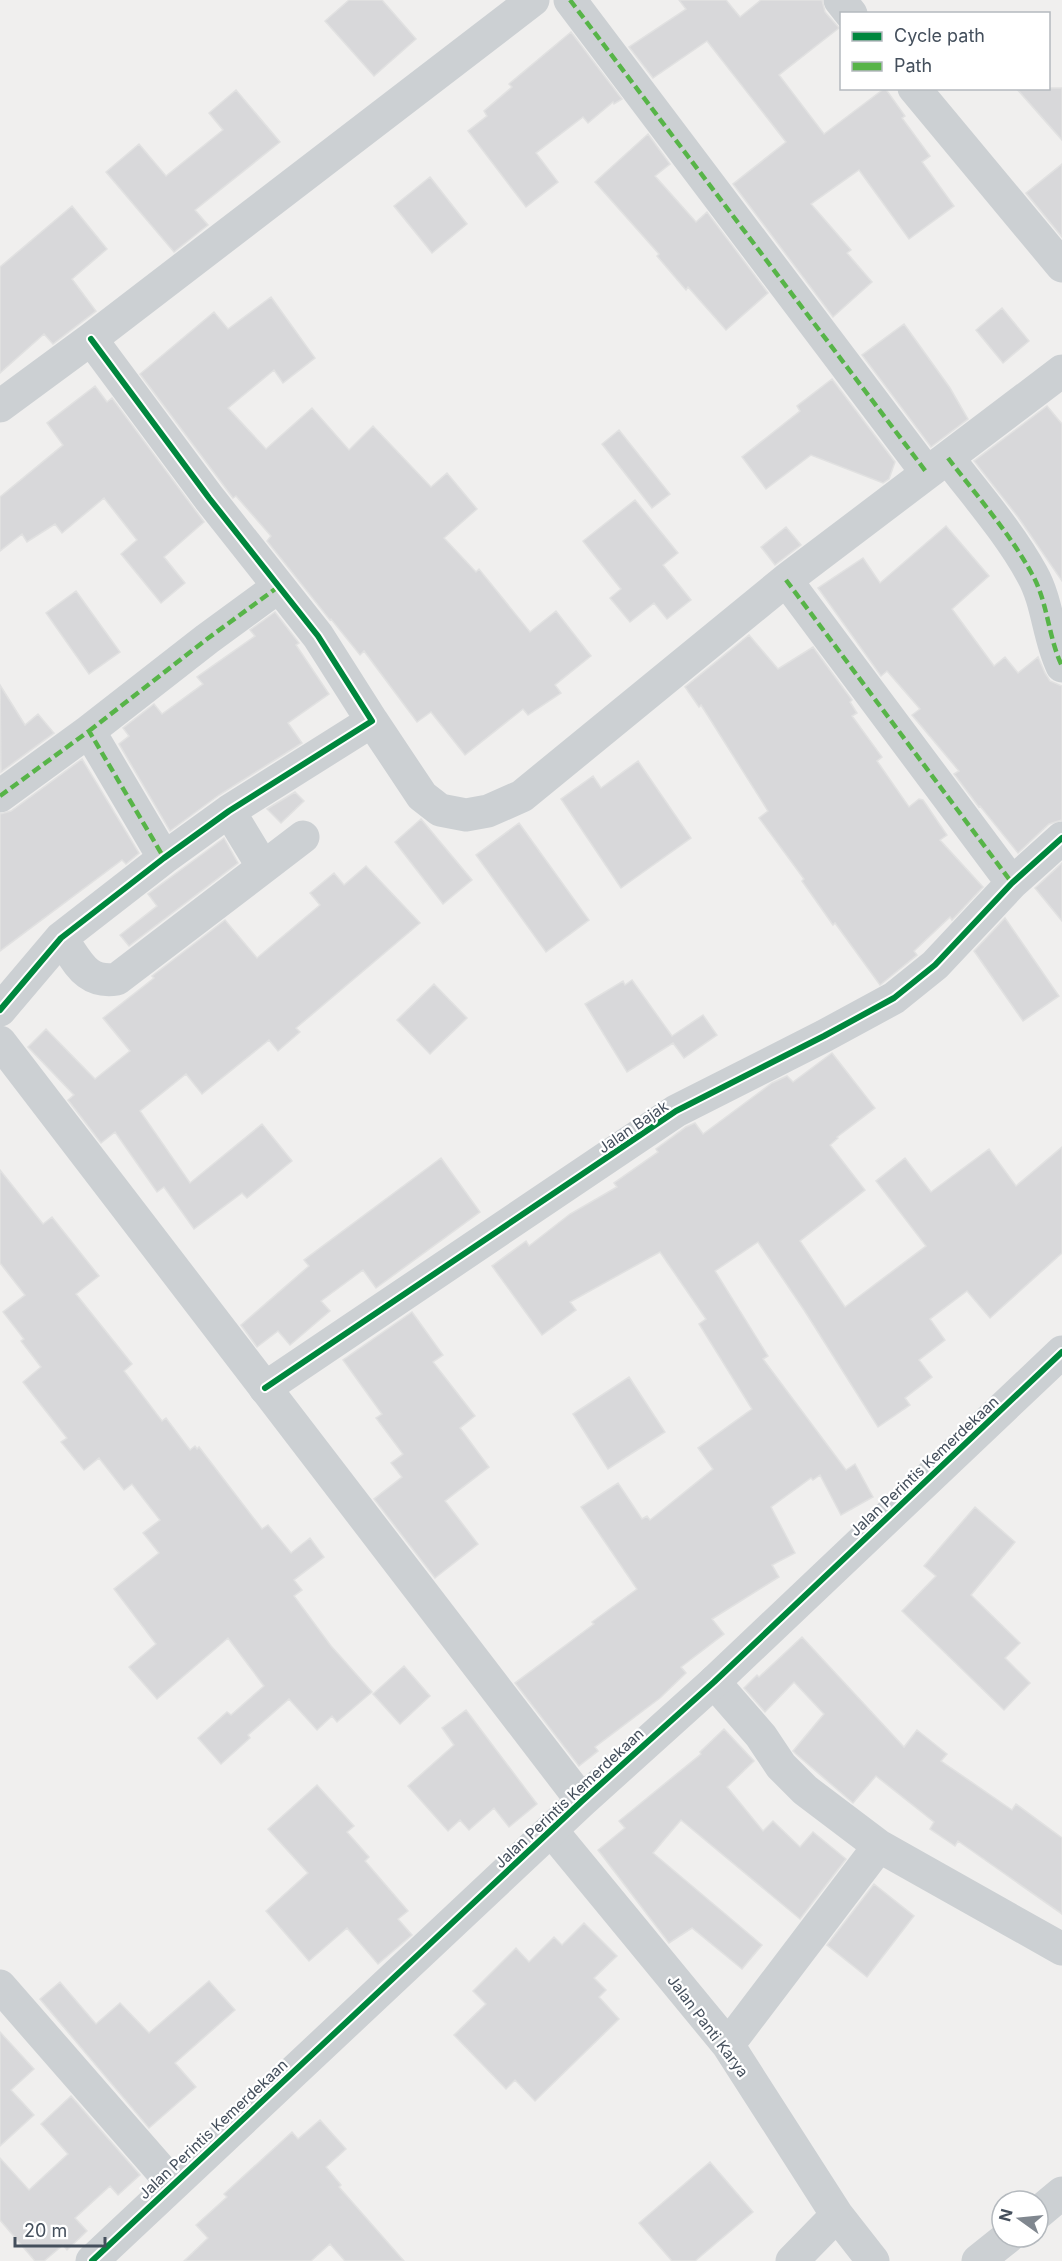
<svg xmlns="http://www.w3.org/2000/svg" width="1062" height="2261" font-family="Inter,sans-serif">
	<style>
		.building { fill: #d8d8da; stroke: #e1e1e1; stroke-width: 1.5 }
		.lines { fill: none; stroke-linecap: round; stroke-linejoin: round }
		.minor { stroke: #ccd0d3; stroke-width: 33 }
		.tertiary { stroke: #ccd0d3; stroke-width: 33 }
		.quiet { stroke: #57b448; stroke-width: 4.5; stroke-dasharray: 9 4.5; stroke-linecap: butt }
		.cycleway-casing { stroke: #fff; stroke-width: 10 }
		.cycleway { stroke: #00873e; stroke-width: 6 }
		.labels { text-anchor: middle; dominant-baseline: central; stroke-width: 4.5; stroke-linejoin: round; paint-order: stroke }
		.street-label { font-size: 15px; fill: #444f5c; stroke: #fff }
	</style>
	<rect width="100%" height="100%" fill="#f0efee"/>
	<!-- building -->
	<path class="building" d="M 349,0 L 382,0 L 416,39 L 374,76 L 325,21 Z
		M 679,0 L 726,0 L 740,17 L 761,0 L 822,0 L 825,12 L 839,28 L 779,75 L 824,134 L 885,88 L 905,116 L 902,118 L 930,156 L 922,162 L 954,206 L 909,239 L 859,170 L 811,204 L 851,250 L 847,253 L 872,282 L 833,317 L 733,184 L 786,142 L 707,41 L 653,78 L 629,47 L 686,9 Z
		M 571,32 L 622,99 L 614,104 L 613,102 L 588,123 L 583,117 L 536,153 L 558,182 L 526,207 L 468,131 L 487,116 L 484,111 L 512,87 L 509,84 Z
		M 1016,88 L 1062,88 L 1062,140 Z
		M 236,90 L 280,142 L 195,210 L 208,225 L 174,252 L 106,172 L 139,144 L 166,176 L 223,130 L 209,113 Z
		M 648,134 L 670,164 L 655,176 L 696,222 L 707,212 L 768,293 L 726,330 L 688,287 L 686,290 L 657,256 L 659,254 L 595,182 Z
		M 1062,164 L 1062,237 L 1026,193 Z
		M 430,177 L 467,224 L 432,253 L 394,206 Z
		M 72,206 L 107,249 L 72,279 L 96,311 L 53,344 L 44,334 L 0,373 L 0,267 Z
		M 271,297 L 315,358 L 283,383 L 274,370 L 228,408 L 266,449 L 312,408 L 349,450 L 373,426 L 431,487 L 447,473 L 477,509 L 444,538 L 476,572 L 479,569 L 530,632 L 556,611 L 591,656 L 555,685 L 561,693 L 528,715 L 523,709 L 465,755 L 431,712 L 417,722 L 364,651 L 360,655 L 331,619 L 330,620 L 267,541 L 271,536 L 236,496 L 233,498 L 140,374 L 214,312 L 228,329 Z
		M 1002,308 L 1029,341 L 1003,363 L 976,330 Z
		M 904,324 L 950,388 L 968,419 L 931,447 L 862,355 Z
		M 832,379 L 895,462 L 889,479 L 883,483 L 811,455 L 766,489 L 742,457 L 800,411 L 797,406 Z
		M 95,386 L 107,402 L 112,398 L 204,522 L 164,557 L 185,583 L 161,603 L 121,554 L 137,540 L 104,498 L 62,533 L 55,524 L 27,542 L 22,534 L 0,551 L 0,497 L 63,445 L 47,423 Z
		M 1047,406 L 1062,424 L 1062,581 L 1018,517 L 974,461 Z
		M 619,430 L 670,494 L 652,508 L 602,444 Z
		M 635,500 L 678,553 L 663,565 L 691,600 L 667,619 L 654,603 L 630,622 L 610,598 L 621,589 L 583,541 Z
		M 946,526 L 989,576 L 952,609 L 994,666 L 1005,657 L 1018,673 L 1038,657 L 1045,673 L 1050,681 L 1062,686 L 1062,820 L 1049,824 L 1018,853 L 980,806 L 979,807 L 954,774 L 959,771 L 912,715 L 920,709 L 887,671 L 881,676 L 818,588 L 863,558 L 880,583 Z
		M 786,527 L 801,545 L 775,565 L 761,547 Z
		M 76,591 L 120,652 L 89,674 L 46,613 Z
		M 275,612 L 299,643 L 296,645 L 329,694 L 288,723 L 302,743 L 219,795 L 170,831 L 119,744 L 129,736 L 123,728 L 154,704 L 162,714 L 203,684 L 197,677 L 255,636 L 250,630 Z
		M 749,635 L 778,669 L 813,647 L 852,700 L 850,702 L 857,713 L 852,716 L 882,757 L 877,761 L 909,807 L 919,799 L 923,800 L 947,835 L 940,840 L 983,887 L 952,920 L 950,917 L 914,951 L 917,955 L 880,985 L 835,923 L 833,925 L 802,881 L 804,879 L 759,818 L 768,811 L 701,705 L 699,707 L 685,687 Z
		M 0,685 L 25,725 L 38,714 L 54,733 L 1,772 Z
		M 82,759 L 139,853 L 126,864 L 122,860 L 0,951 L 0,814 L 11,811 Z
		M 638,761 L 691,838 L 621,888 L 561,799 L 593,776 L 601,788 Z
		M 295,792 L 304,801 L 281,823 L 267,809 Z
		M 421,819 L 472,880 L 443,904 L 395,842 Z
		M 519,823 L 589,920 L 546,952 L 476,855 Z
		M 224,838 L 238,863 L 129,946 L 120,935 L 157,906 L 148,894 Z
		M 1062,863 L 1062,921 L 1035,888 Z
		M 366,866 L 420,923 L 296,1028 L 300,1032 L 278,1051 L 269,1040 L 202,1094 L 186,1074 L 140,1111 L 190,1183 L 262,1124 L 292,1161 L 247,1198 L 242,1193 L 194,1229 L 164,1187 L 157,1192 L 115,1132 L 101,1143 L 68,1100 L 74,1095 L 28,1047 L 46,1029 L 95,1079 L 130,1051 L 103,1018 L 154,978 L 152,976 L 225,920 L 257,958 L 320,905 L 310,893 L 334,873 L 344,885 Z
		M 1005,918 L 1059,996 L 1023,1021 L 974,951 Z
		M 632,980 L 672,1036 L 703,1015 L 717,1035 L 684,1058 L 673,1043 L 627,1072 L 585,1004 L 623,981 L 625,985 Z
		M 434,984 L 467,1018 L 430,1054 L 397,1020 Z
		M 832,1053 L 875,1108 L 837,1137 L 838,1138 L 830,1145 L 865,1190 L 800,1241 L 845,1307 L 926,1246 L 876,1181 L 905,1158 L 931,1192 L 989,1149 L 1016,1186 L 1062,1147 L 1062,1253 L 990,1318 L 967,1291 L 930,1319 L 945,1340 L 919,1360 L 932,1377 L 905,1398 L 910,1405 L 878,1427 L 804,1310 L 758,1242 L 715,1271 L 768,1356 L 763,1359 L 846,1470 L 855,1464 L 873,1497 L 841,1515 L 820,1475 L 813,1480 L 811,1478 L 771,1507 L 795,1553 L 772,1565 L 779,1577 L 712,1619 L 724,1634 L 681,1667 L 686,1673 L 660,1698 L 595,1747 L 598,1751 L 579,1766 L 515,1683 L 594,1624 L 592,1622 L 637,1589 L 581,1507 L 618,1483 L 642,1519 L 647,1516 L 650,1520 L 713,1469 L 698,1448 L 752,1409 L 699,1324 L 706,1319 L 660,1252 L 570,1302 L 576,1310 L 542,1335 L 492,1266 L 526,1241 L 529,1246 L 570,1214 L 617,1187 L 614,1183 L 658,1152 L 656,1149 L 686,1127 L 695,1123 L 703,1134 L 772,1083 L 787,1076 L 793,1082 Z
		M 441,1158 L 480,1212 L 376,1288 L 363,1270 L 321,1301 L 330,1311 L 290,1345 L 278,1331 L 257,1347 L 241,1325 L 309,1266 L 304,1260 Z
		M 0,1170 L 43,1224 L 52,1217 L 99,1276 L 76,1294 L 132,1364 L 124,1371 L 162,1421 L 166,1418 L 190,1450 L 195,1446 L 197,1449 L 199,1447 L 262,1529 L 268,1525 L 291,1553 L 310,1538 L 324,1557 L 294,1580 L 302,1590 L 294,1596 L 331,1646 L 372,1692 L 337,1722 L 332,1716 L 317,1730 L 289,1699 L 248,1735 L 250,1738 L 221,1764 L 198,1738 L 227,1712 L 231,1715 L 264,1686 L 228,1638 L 157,1699 L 129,1667 L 156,1644 L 114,1589 L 159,1553 L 143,1533 L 160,1520 L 132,1484 L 124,1490 L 99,1458 L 84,1470 L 61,1442 L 67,1438 L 23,1382 L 41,1367 L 21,1341 L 24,1339 L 3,1312 L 25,1295 L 0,1263 Z
		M 412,1312 L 443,1355 L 433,1362 L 475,1416 L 460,1428 L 489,1467 L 445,1501 L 478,1544 L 435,1578 L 374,1499 L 402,1477 L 391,1463 L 403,1454 L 376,1418 L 382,1414 L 343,1360 Z
		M 629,1377 L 665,1432 L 608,1469 L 573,1414 Z
		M 975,1507 L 1015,1542 L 971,1595 L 1020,1643 L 1005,1658 L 1030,1683 L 1004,1710 L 902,1611 L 936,1576 L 924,1566 Z
		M 802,1637 L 904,1747 L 917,1730 L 947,1754 L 941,1761 L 1012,1810 L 1016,1804 L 1062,1838 L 1062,1914 L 958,1841 L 955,1846 L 930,1829 L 934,1822 L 876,1776 L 853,1803 L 796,1754 L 793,1751 L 824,1714 L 794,1682 L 765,1712 L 744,1688 L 757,1675 L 759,1677 Z
		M 404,1666 L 430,1696 L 400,1724 L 373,1694 Z
		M 466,1710 L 537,1804 L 509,1827 L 494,1808 L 469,1830 L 460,1820 L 448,1831 L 408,1786 L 454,1745 L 442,1728 Z
		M 724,1729 L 754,1761 L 727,1787 L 763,1831 L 773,1821 L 800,1847 L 813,1832 L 846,1859 L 800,1919 L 681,1820 L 653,1853 L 762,1945 L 742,1969 L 692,1928 L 669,1943 L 598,1850 L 625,1828 L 619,1821 L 701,1754 L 700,1752 Z
		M 317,1785 L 354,1826 L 347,1832 L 369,1857 L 365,1861 L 408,1911 L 398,1919 L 412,1935 L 378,1964 L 347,1928 L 309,1961 L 266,1911 L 308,1873 L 268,1829 Z
		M 874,1884 L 914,1916 L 867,1977 L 827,1945 Z
		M 584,1923 L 617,1956 L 594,1978 L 606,1990 L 599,1997 L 619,2019 L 535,2101 L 515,2080 L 506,2089 L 454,2035 L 486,2004 L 473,1991 L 516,1948 L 529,1962 L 554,1937 L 562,1945 Z
		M 209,1981 L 235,2010 L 175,2063 L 196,2087 L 149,2128 L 40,1999 L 60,1982 L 96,2024 L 120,2003 L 149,2033 Z
		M 0,2032 L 34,2069 L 11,2090 L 34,2115 L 0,2146 Z
		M 71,2096 L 140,2175 L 118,2195 L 110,2186 L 75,2218 L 87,2231 L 67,2250 L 63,2245 L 44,2261 L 35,2261 L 0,2220 L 0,2158 L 29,2190 L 68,2154 L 41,2124 Z
		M 320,2120 L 346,2149 L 326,2167 L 341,2185 L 339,2187 L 404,2261 L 345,2261 L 330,2244 L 311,2261 L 184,2261 L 208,2238 L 196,2225 L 227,2197 L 224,2194 L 292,2132 L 298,2139 Z
		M 710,2162 L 753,2212 L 695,2261 L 672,2261 L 639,2223 Z"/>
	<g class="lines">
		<!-- minor -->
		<path class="minor" d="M 570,0 L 927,473
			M 840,0 L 851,14
			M 914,88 L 1062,266
			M 0,406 L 91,339 L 533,0
			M 948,458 C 976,495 1009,532 1032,574 C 1048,602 1048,637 1062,666
			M 786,580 L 1012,883
			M 372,721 L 422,796 L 440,810 L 466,815 L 488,811 L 522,796 L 786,580 L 1062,371
			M 89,731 L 207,639 L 278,587
			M 0,796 L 89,731 L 164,858
			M 229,811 L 263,867
			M 61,938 C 78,961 85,984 117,979 L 303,837
			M 0,1010 L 61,938 L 164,858 L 229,811 L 372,721 L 318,636 L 209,498 L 91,339
			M 265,1388 L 676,1111 L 824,1036 L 894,998 L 935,965 L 1012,883 L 1062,838
			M 714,1682 L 761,1736 L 781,1766 L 805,1790 L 879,1846 L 1062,1949
			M 551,1830 L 728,2045 L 837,2215 L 873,2261
			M 0,1986 L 172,2183
			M 728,2045 L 879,1846
			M 1038,2213 L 1062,2193
			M 792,2261 L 837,2215
			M 978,2261 L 1008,2237"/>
		<!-- tertiary -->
		<path class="tertiary" d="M 0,1042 L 582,1801
			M 92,2261 L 582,1801 L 714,1682 L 1062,1352"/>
		<!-- quiet -->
		<path class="quiet" d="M 570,0 L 927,473
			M 948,458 C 976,495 1009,532 1032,574 C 1048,602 1048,637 1062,666
			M 786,580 L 1012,883 L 1016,879
			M 89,731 L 207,639 L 278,587
			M 0,796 L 89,731 L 164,858"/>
		<defs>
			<path id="cycleway" d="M 0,1010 L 61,938 L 164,858 L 229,811 L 372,721 L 318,636 L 209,498 L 91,339
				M 265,1388 L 676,1111 L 824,1036 L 894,998 L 935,965 L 1012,883 L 1062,838
				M 92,2261 L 582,1801 L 714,1682 L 1062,1352"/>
		</defs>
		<!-- cycleway casing -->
		<use href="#cycleway" class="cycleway-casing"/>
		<!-- cycleway -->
		<use href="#cycleway" class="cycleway"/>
	</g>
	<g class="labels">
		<!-- street labels -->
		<g class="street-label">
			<text transform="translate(633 1127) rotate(-34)">Jalan Bajak</text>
			<text transform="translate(924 1466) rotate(-43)">Jalan Perintis Kemerdekaan</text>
			<text transform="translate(569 1798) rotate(-43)">Jalan Perintis Kemerdekaan</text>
			<text transform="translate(708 2026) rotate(53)">Jalan Panti Karya</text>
			<text transform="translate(213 2129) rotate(-43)">Jalan Perintis Kemerdekaan</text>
		</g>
	</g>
	<!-- legend -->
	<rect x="840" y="12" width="210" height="78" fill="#ffffff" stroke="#b4b9be" stroke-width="1.5"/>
	<rect x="852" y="32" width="30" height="9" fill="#00873e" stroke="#b4b9be" stroke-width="1.5"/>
	<text x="894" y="42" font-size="18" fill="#444f5c">Cycle path</text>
	<rect x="852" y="62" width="30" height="9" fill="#57b448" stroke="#b4b9be" stroke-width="1.5"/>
	<text x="894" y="72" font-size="18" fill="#444f5c">Path</text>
	<!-- north arrow -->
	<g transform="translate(1020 2219) rotate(285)"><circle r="28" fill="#ffffff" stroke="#b4b9be" stroke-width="1.5"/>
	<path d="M0-4.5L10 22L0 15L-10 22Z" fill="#80878f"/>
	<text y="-9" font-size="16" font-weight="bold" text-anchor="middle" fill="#444f5c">N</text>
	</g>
	<!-- scale -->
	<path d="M15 2237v9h90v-9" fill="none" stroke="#444f5c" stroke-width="3"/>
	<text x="24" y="2237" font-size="18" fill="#444f5c" stroke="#ffffff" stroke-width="4.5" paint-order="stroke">20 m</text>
</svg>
